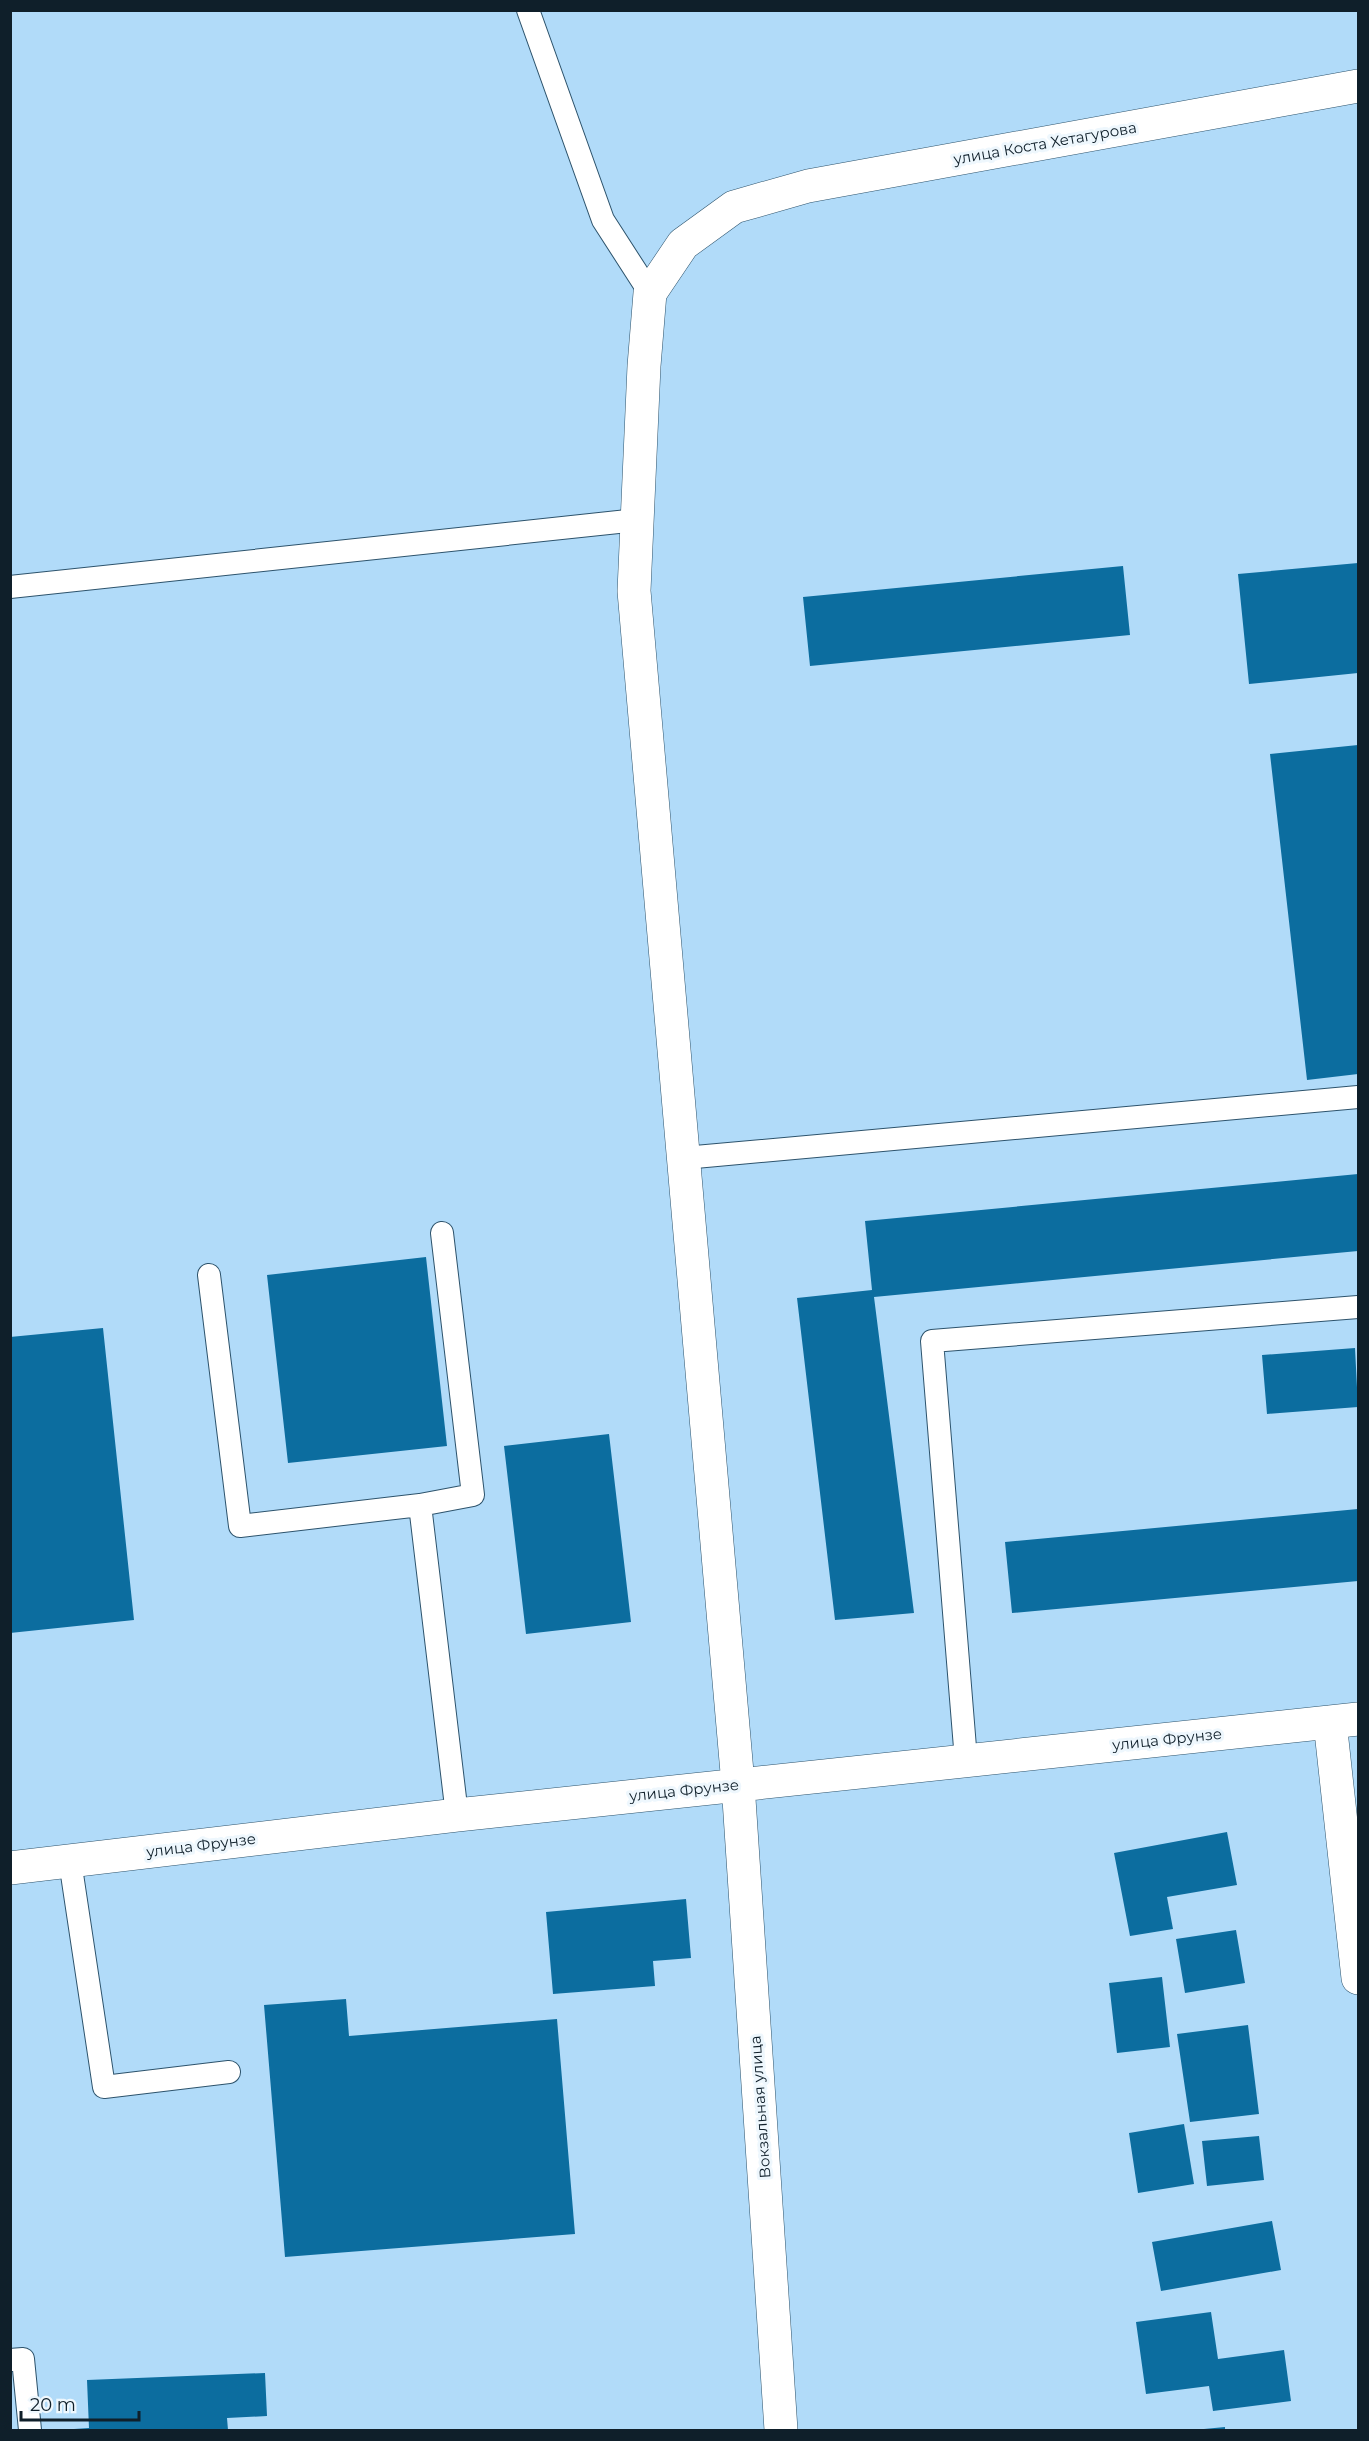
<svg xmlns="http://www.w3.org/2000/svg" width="1369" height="2441" font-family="Montserrat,sans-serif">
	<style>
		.building { fill: #0c6d9f }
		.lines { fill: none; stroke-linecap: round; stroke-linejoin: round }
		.service-casing { stroke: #2d536c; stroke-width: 24 }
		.minor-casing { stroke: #2d536c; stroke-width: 34 }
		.service { stroke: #fff; stroke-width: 22 }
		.minor { stroke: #fff; stroke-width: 33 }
		.labels { text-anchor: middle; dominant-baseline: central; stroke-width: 6; stroke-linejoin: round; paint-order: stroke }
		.street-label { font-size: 15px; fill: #0f1f2a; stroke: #eef7fd }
	</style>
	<rect width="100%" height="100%" fill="#b1dbf9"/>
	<!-- building -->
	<path class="building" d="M 1358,563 L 1358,673 L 1249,684 L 1238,574 Z
		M 1123,566 L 1130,635 L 810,666 L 803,597 Z
		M 1358,745 L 1358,1074 L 1307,1080 L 1270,754 Z
		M 1358,1174 L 1358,1251 L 874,1297 L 914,1613 L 835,1620 L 797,1298 L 872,1290 L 865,1221 Z
		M 426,1257 L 447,1446 L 288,1463 L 267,1275 Z
		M 103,1328 L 134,1620 L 10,1633 L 10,1337 Z
		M 1355,1348 L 1358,1407 L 1267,1414 L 1262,1355 Z
		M 609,1434 L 631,1622 L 526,1634 L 504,1446 Z
		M 1358,1509 L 1358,1581 L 1012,1613 L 1005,1542 Z
		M 1227,1832 L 1237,1885 L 1167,1897 L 1173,1929 L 1130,1936 L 1114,1853 Z
		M 686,1899 L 691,1958 L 653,1961 L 655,1986 L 553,1994 L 546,1912 Z
		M 1236,1930 L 1245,1983 L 1185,1993 L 1176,1939 Z
		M 1162,1977 L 1170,2047 L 1117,2053 L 1109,1983 Z
		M 346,1999 L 349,2036 L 557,2019 L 575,2234 L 285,2257 L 264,2005 Z
		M 1248,2025 L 1259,2114 L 1190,2122 L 1177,2034 Z
		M 1184,2124 L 1194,2184 L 1138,2193 L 1129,2133 Z
		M 1259,2136 L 1264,2180 L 1207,2186 L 1202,2141 Z
		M 1272,2221 L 1281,2270 L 1161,2291 L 1152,2242 Z
		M 1211,2312 L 1218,2359 L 1284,2350 L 1291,2401 L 1213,2411 L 1209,2386 L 1146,2394 L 1136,2322 Z
		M 265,2373 L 267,2416 L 227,2418 L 228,2430 L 74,2430 L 74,2429 L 89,2428 L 87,2380 Z
		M 1225,2427 L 1225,2430 L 1204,2430 L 1204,2429 Z"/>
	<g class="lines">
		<defs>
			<path id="service" d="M 528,10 L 603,220 L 650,293
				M 10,587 L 637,520
				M 684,1158 L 1358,1097
				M 209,1275 L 240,1526 L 420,1505 L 457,1815
				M 420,1505 L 473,1495 L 442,1233
				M 966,1760 L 932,1341 L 1358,1307
				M 70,1861 L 104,2087 L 229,2072
				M 10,2360 L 23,2359 L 30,2430"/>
			<path id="minor" d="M 1330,1722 L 1358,1978
				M 10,1868 L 457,1815 L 1358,1719
				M 781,2430 L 738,1784 L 634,591 L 644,366 L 650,293 L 683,244 L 734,207 L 808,186 L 1358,86"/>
		</defs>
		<!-- service casing -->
		<use href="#service" class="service-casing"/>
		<!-- minor casing -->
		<use href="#minor" class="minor-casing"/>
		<!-- service -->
		<use href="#service" class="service"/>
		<!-- minor -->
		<use href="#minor" class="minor"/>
	</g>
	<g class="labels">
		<!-- street labels -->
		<g class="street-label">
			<text transform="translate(1045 143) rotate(-10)">улица Коста Хетагурова</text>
			<text transform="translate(1167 1739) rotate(-6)">улица Фрунзе</text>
			<text transform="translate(684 1790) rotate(-6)">улица Фрунзе</text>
			<text transform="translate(201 1845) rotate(-7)">улица Фрунзе</text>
			<text transform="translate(760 2107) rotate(-94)">Вокзальная улица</text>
		</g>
	</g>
	<!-- border -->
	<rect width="1369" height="2441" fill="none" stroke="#0f1f2a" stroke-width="24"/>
	<!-- scale -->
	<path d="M21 2411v9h118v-9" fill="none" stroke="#0f1f2a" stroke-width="3"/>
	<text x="30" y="2411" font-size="18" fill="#0f1f2a" stroke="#eef7fd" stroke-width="4.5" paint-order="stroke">20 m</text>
</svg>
